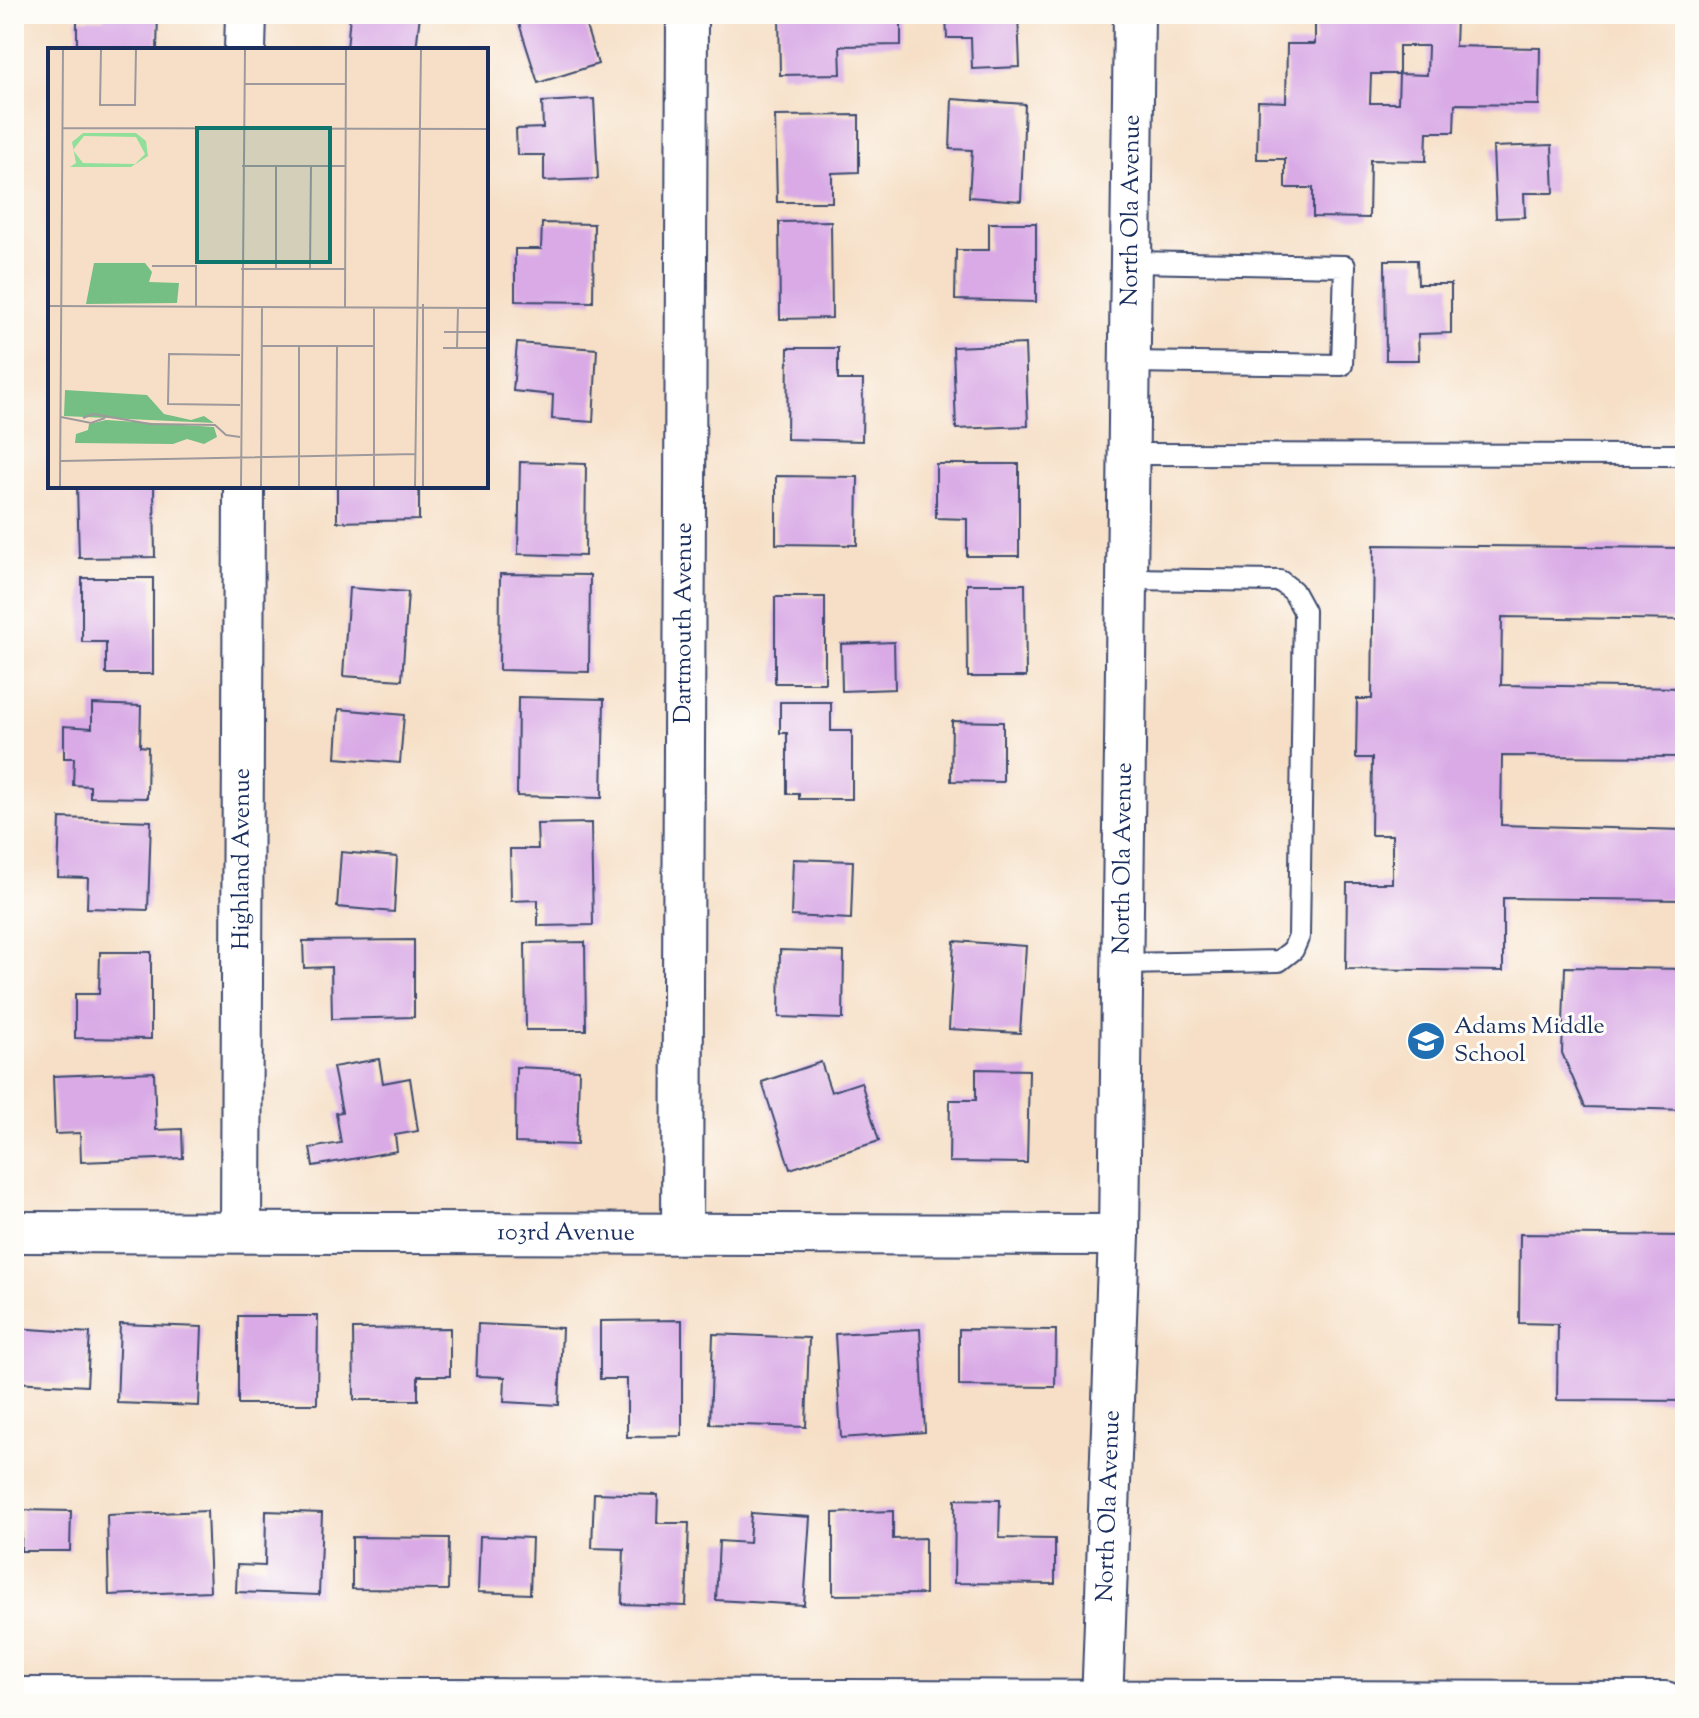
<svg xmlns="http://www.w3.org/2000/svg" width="1699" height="1718" font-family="'Sorts Mill Goudy',serif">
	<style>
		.building { fill: #d9aae6; fill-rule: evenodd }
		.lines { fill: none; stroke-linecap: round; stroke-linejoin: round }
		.service-casing { stroke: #3c496e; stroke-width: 24 }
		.minor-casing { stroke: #3c496e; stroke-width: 44 }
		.tertiary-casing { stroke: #3c496e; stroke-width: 48 }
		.service { stroke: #fff; stroke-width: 20 }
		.minor { stroke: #fff; stroke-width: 40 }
		.tertiary { stroke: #fff; stroke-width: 44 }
		.labels { text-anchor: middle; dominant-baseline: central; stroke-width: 6; stroke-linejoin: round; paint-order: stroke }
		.street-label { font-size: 24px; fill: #1b2f5e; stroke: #fdfcf7 }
		.poi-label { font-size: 24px; fill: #1b2f5e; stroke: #fdfcf7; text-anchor: start }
		.inset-road { fill: none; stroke: #9e999c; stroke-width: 2 }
		.view { fill: #0f766e; fill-opacity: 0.15; stroke: #0f766e; stroke-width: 4 }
		.inset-edge { fill: none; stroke: #1b2f5e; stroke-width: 4 }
	</style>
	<rect width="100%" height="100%" fill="#fdfcf7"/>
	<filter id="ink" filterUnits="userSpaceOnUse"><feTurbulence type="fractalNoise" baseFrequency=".0125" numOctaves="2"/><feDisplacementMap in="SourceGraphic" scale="16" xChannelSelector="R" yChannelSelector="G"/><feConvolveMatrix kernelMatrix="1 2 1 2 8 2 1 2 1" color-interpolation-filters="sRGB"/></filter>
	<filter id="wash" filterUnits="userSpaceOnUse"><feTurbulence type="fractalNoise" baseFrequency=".006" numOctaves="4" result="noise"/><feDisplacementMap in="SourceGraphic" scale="32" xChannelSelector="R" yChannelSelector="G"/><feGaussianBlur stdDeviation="1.8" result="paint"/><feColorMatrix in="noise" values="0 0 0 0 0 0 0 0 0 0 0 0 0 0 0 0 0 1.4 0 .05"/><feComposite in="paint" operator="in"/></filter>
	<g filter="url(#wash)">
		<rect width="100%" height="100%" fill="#f6dfc6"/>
		<g id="blocks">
			<!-- building -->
			<path class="building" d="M 104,14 L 158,14 L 157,50 L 77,50 L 77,19 L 104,19 Z
				M 350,14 L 420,14 L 416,50 L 347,50 Z
				M 516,14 L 582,14 L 598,64 L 538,83 Z
				M 779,14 L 901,14 L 901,45 L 840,46 L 841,74 L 780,75 Z
				M 946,14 L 1018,14 L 1020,67 L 972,69 L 971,38 L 947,38 Z
				M 1315,14 L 1400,14 L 1399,17 L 1456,18 L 1455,46 L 1540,48 L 1539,105 L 1455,104 L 1454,132 L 1427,132 L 1426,161 L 1370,160 L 1369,218 L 1313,217 L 1313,188 L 1285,188 L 1285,159 L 1257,159 L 1258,101 L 1286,102 L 1287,44 L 1315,44 ZM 1399,46 L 1428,46 L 1427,75 L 1399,74 ZM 1371,74 L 1399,74 L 1398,103 L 1370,103 Z
				M 594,99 L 598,179 L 544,181 L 544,155 L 517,155 L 516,129 L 543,128 L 542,102 Z
				M 952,99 L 1025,104 L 1021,201 L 969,197 L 972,150 L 950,149 Z
				M 859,115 L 859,172 L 832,173 L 832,202 L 777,202 L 775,116 Z
				M 1552,145 L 1554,193 L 1524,193 L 1525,217 L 1496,218 L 1493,147 Z
				M 831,221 L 832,318 L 780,319 L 779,222 Z
				M 542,223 L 594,224 L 593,302 L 515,301 L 515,249 L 541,249 Z
				M 989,223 L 1036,223 L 1036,302 L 955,300 L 956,250 L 989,250 Z
				M 1385,260 L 1417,260 L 1418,284 L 1451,284 L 1451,333 L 1418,334 L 1419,360 L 1386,360 Z
				M 517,343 L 597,349 L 593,422 L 552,419 L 553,395 L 513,391 Z
				M 1025,344 L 1028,426 L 956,429 L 953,347 Z
				M 788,348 L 838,348 L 838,380 L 863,380 L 862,441 L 787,439 Z
				M 520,462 L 586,464 L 585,556 L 518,554 Z
				M 936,464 L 1019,464 L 1019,556 L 967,556 L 967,519 L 936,518 Z
				M 776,476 L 858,477 L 857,545 L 776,544 Z
				M 77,486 L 154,486 L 155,557 L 79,558 Z
				M 337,486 L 419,486 L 419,520 L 337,522 Z
				M 1374,545 L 1685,548 L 1685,620 L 1502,617 L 1501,685 L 1685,688 L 1685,757 L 1502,756 L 1501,825 L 1685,830 L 1685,900 L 1503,898 L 1503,971 L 1346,969 L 1347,883 L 1392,883 L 1392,835 L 1371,835 L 1372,758 L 1356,758 L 1357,699 L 1372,699 Z
				M 500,574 L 590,575 L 589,672 L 499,670 Z
				M 82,578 L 153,578 L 153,674 L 106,674 L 106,642 L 82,642 Z
				M 967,584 L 1025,584 L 1026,677 L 968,677 Z
				M 349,588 L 408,592 L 402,680 L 343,676 Z
				M 775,597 L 825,597 L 825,683 L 775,683 Z
				M 894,642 L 895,689 L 842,691 L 841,644 Z
				M 518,697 L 604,699 L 602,798 L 517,796 Z
				M 780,702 L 831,702 L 831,731 L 852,731 L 852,799 L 799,799 L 799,794 L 787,794 L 787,733 L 780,733 Z
				M 92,704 L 141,706 L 140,746 L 148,747 L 147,798 L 90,797 L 90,786 L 73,785 L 74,758 L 64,758 L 64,726 L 92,728 Z
				M 339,709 L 404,715 L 400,763 L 336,758 Z
				M 952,721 L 1003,722 L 1003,782 L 951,781 Z
				M 60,818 L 151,821 L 148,910 L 87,908 L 88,878 L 58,877 Z
				M 591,823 L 593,925 L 538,926 L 538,900 L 511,901 L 510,849 L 538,849 L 537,824 Z
				M 341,852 L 397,857 L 394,912 L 337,907 Z
				M 793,859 L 853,861 L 851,919 L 791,916 Z
				M 414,940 L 414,1017 L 332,1019 L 331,967 L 304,968 L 303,941 Z
				M 954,941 L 1026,946 L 1020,1033 L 949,1029 Z
				M 585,942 L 586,1030 L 526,1030 L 525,943 Z
				M 780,950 L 844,952 L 843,1019 L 779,1017 Z
				M 100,952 L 151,952 L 151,1039 L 75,1038 L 75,994 L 99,994 Z
				M 1565,967 L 1685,969 L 1685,1110 L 1585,1107 L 1562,1053 Z
				M 379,1059 L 383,1083 L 410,1078 L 418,1131 L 395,1135 L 397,1151 L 313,1166 L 310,1148 L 341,1143 L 336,1113 L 342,1112 L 333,1067 Z
				M 821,1062 L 831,1092 L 861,1082 L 879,1141 L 790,1169 L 762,1082 Z
				M 516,1067 L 579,1070 L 577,1145 L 515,1143 Z
				M 976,1069 L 1029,1070 L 1027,1163 L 949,1162 L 950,1100 L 976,1100 Z
				M 154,1072 L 156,1130 L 182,1129 L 183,1158 L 81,1162 L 80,1133 L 55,1134 L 53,1076 Z
				M 1520,1234 L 1685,1236 L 1685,1401 L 1557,1400 L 1558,1324 L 1519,1323 Z
				M 238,1316 L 318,1316 L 317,1404 L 238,1404 Z
				M 682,1320 L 682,1436 L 627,1437 L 627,1379 L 600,1379 L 600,1321 Z
				M 120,1324 L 202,1327 L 199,1406 L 117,1403 Z
				M 478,1324 L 562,1328 L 559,1405 L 504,1402 L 505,1377 L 476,1376 Z
				M 14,1328 L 90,1333 L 87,1386 L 14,1382 Z
				M 450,1328 L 450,1376 L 418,1376 L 418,1400 L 354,1400 L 353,1329 Z
				M 920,1329 L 925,1432 L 841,1438 L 835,1334 Z
				M 959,1329 L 1056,1330 L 1055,1387 L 959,1386 Z
				M 713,1334 L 809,1338 L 806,1427 L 710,1424 Z
				M 594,1493 L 658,1495 L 657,1523 L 689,1523 L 686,1606 L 622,1604 L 624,1549 L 592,1548 Z
				M 955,1499 L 1000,1500 L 999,1538 L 1055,1539 L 1055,1584 L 954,1583 Z
				M 22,1510 L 71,1511 L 70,1551 L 21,1551 Z
				M 207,1511 L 210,1591 L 109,1595 L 107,1515 Z
				M 266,1511 L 322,1513 L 319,1595 L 236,1592 L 237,1565 L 265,1566 Z
				M 893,1511 L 893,1539 L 925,1538 L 925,1594 L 833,1595 L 833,1513 Z
				M 751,1513 L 810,1517 L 804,1605 L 716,1600 L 719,1541 L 749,1543 Z
				M 480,1536 L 532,1538 L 530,1594 L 478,1592 Z
				M 352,1537 L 449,1538 L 448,1590 L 352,1589 Z"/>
		</g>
	</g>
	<g filter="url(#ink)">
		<use href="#blocks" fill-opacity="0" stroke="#3c496e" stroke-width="2"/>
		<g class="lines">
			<defs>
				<path id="service" d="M 1130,362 L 1342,365 L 1345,266 L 1131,262
					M 1129,454 L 1685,455
					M 1122,964 L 1279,961 L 1293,950 L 1299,936 L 1304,611 L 1293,591 L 1280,581 L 1127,579"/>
				<g id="minor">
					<path d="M 245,50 L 246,14"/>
					<path id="s1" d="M 241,1231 L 244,486"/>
					<path id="s2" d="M 14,1232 L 1119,1235"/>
					<path id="s3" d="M 682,1233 L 687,14"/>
					<path id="s4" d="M 1102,1704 L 1119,1235 L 1134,14"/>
				</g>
				<path id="tertiary" d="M 14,1700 L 1665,1704"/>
			</defs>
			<!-- service casing -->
			<use href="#service" class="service-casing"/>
			<!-- minor casing -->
			<use href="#minor" class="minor-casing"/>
			<!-- tertiary casing -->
			<use href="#tertiary" class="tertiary-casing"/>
			<!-- service -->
			<use href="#service" class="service"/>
			<!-- minor -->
			<use href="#minor" class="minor"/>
			<!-- tertiary -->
			<use href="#tertiary" class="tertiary"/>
		</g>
	</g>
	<!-- icons -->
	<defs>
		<symbol id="school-disc" viewBox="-11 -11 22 22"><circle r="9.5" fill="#1f6fb2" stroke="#fdfcf7"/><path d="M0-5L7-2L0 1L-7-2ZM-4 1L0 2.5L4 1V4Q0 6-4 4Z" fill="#fff"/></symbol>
	</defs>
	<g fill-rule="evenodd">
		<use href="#school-disc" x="1404" y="1019" width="44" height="44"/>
	</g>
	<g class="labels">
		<!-- street labels -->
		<g class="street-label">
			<text stroke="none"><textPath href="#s4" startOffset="1494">North Ola Avenue</textPath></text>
			<text stroke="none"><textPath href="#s3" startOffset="610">Dartmouth Avenue</textPath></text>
			<text stroke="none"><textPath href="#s1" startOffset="372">Highland Avenue</textPath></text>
			<text stroke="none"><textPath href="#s4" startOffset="846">North Ola Avenue</textPath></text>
			<text stroke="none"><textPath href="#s2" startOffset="552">103rd Avenue</textPath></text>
			<text stroke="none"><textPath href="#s4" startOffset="198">North Ola Avenue</textPath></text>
		</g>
		<!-- poi labels -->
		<g class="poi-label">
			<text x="1454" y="1027">Adams Middle<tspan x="1454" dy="28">School</tspan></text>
		</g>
	</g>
	<!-- overview -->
	<g transform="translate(48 48)">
		<rect width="440" height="440" fill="#f6dfc6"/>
		<path d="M 35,85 L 88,85 L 98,93 L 100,108 L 83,119 L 22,119 L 28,115 L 24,94 ZM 36,88 L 88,89 L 97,106 L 87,116 L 35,115 L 25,102 Z" fill="#92df9c" fill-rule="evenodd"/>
		<path d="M 46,215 L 97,215 L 104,224 L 101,234 L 131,235 L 129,255 L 38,256 ZM 17,342 L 99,347 L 116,366 L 143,372 L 156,368 L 166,375 L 16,368 ZM 58,372 L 166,379 L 169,389 L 156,396 L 139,391 L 125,396 L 27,395 L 28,386 L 40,382 L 41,376 Z" fill="#75be84"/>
		<path class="inset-road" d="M 53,1 L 52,57 L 87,57 L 88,1M 196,36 L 298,36M 14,80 L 440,81M 194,118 L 297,118M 104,218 L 148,218 L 148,259M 193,221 L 297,221M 228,221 L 228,118M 262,221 L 263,118M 375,256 L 375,439M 0,258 L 440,260M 297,259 L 298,1M 396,284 L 440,284M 214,298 L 326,298M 395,300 L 440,300M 409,300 L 410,260M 192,357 L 120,356 L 121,306 L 192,307M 13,369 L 43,375 L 57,370M 35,370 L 45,366 L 102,376 L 167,377 L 178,387 L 192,389M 13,413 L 368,406M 12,439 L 15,1M 193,439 L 197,1M 213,439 L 214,259M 251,439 L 251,298M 288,439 L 289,298M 326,439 L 326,259M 367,439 L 373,1"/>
		<path class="view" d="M 149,80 L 282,80 L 282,214 L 149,214 Z"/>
		<rect width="440" height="440" class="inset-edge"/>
	</g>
	<!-- margin -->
	<rect width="1699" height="1718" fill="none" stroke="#fdfcf7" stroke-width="48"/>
</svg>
